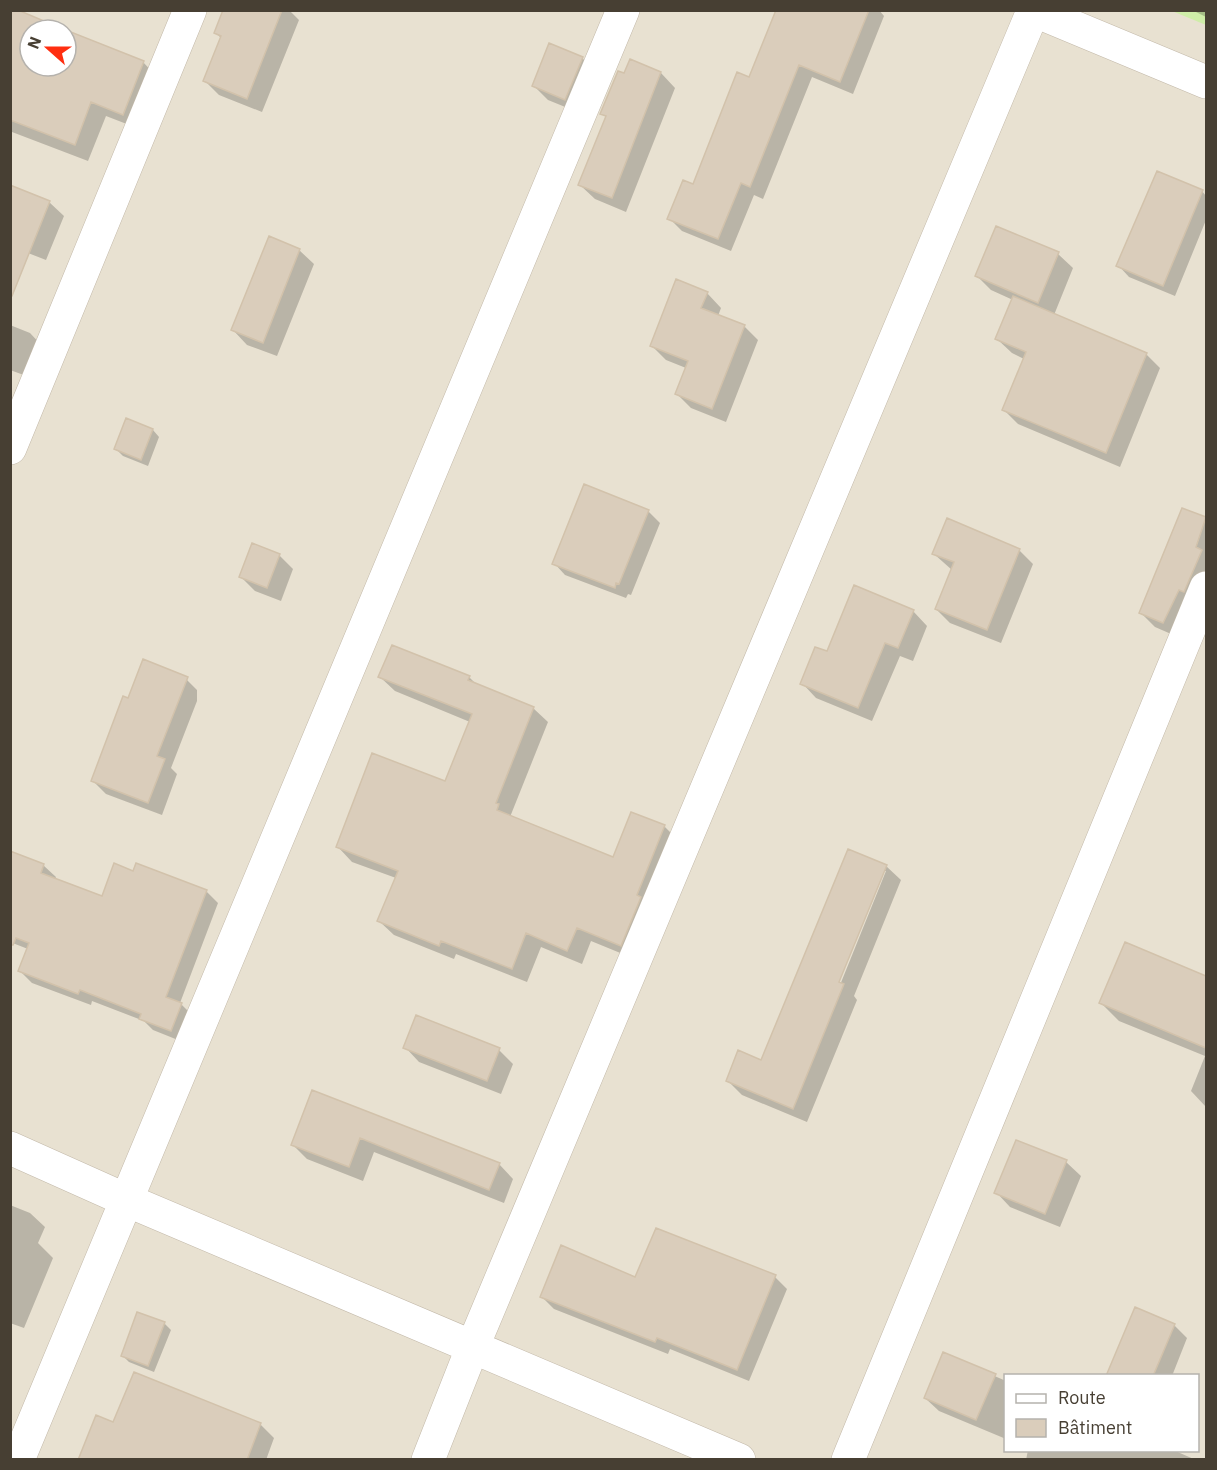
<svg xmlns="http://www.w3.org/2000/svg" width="1217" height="1470" font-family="'IBM Plex Sans',sans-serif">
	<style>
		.residential { fill: #e8e1d1; fill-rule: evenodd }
		.green { fill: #cfeda8 }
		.shadow { fill: #0003; fill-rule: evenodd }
		.building { fill: #dacdbb; stroke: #d2c2ab; stroke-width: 1.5 }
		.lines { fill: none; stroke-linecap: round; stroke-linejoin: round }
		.minor-casing { stroke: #c3b9a9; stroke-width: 34 }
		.minor { stroke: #fff; stroke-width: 33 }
	</style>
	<rect width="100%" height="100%" fill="#f4efe4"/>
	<!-- residential -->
	<path class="residential" d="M 11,11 L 1206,11 L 1206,1459 L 11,1459 ZM 30,30 L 66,30 L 66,66 L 30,66 ZM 1006,1376 L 1198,1376 L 1198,1450 L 1006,1450 Z"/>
	<!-- green -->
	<path class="green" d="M 1172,11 L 1206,11 L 1206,25 Z"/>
	<!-- shadow -->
	<path class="shadow" d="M 10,10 L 61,30 L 30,30 L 30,66 L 66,66 L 66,32 L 143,62 L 157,77 L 137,128 L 106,116 L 88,161 L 12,132 L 10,137 Z
		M 224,10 L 289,10 L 299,20 L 262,112 L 219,95 L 205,81 L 222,39 L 216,33 Z
		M 777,10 L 879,10 L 884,16 L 853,94 L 812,77 L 763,199 L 754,195 L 731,251 L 682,231 L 669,218 L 693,186 L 750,79 Z
		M 1206,10 L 1206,17 L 1192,10 Z
		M 582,58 L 597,72 L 580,113 L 548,100 L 534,86 Z
		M 661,73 L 675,88 L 626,212 L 595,199 L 580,185 L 607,118 L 602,113 L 625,75 Z
		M 1202,191 L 1206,196 L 1206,220 L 1175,296 L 1129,277 L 1118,265 Z
		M 49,202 L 64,216 L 46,260 L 10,246 Z
		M 299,250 L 314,264 L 277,356 L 247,345 L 233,330 Z
		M 1058,254 L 1073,268 L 1054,315 L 1146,354 L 1160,368 L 1120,467 L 1018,424 L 1004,410 L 1024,359 L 1012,353 L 997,339 L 1013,300 L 991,290 L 977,276 Z
		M 707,293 L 721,308 L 718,316 L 744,326 L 758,340 L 726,422 L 691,408 L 676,393 L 686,368 L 666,360 L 652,346 Z
		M 10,325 L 30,333 L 44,348 L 32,378 L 10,370 Z
		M 153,430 L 159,437 L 148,466 L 123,456 L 116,449 Z
		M 1183,510 L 1206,519 L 1206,586 L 1178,637 L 1155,627 L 1141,613 Z
		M 648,511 L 660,523 L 631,595 L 628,594 L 626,598 L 565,575 L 554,563 Z
		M 1019,550 L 1033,564 L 1001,643 L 950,623 L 936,609 L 952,570 L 934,554 Z
		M 279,555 L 293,569 L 281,601 L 255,591 L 240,576 Z
		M 913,611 L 927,626 L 913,661 L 900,656 L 872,721 L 816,698 L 802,683 L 827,653 Z
		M 183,676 L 197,690 L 197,701 L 171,768 L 177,774 L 162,815 L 106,794 L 92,780 L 129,700 Z
		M 380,677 L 469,677 L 477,685 L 533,708 L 548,722 L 510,817 L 614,859 L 664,826 L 679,841 L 635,959 L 591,941 L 582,964 L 541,947 L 527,982 L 456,954 L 454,959 L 394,935 L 379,921 L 396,878 L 352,862 L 338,847 L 446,783 L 470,722 L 395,691 Z
		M 849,851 L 886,866 L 901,880 L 854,996 L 857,1000 L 807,1122 L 742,1095 L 728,1081 L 739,1052 L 762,1062 ZM 883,871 L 886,871 L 838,990 L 835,989 Z
		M 43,865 L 56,877 L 55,880 L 102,898 L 134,873 L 206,891 L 218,903 L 180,1003 L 193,1016 L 183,1042 L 153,1030 L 144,1021 L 92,1001 L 91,1005 L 32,983 L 20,971 L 28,949 L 10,942 Z
		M 1125,944 L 1206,976 L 1206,1107 L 1191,1091 L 1205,1056 L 1119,1021 L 1101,1003 Z
		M 405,1047 L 499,1050 L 513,1064 L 501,1094 L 419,1062 Z
		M 313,1092 L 499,1164 L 513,1179 L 504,1203 L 374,1152 L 363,1181 L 307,1159 L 293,1145 Z
		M 1066,1162 L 1081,1176 L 1060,1227 L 1010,1207 L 996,1192 Z
		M 10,1205 L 30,1213 L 45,1227 L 38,1243 L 53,1258 L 24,1328 L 10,1323 Z
		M 775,1277 L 787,1289 L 749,1381 L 670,1349 L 668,1354 L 554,1309 L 542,1297 L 636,1279 Z
		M 164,1323 L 171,1330 L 154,1372 L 129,1362 L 122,1355 Z
		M 1174,1325 L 1187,1338 L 1172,1376 L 1108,1376 Z
		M 944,1354 L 1006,1381 L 1006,1439 L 939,1411 L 925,1398 Z
		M 114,1424 L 260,1424 L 274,1438 L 266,1460 L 80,1460 Z
		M 1028,1450 L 1173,1450 L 1196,1460 L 1026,1460 Z"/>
	<!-- building -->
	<path class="building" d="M 10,10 L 18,10 L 65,30 L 30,30 L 30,66 L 66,66 L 66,30 L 144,61 L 123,115 L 91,102 L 75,145 L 10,120 Z
		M 223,10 L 282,10 L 247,99 L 203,81 L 221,36 L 214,33 Z
		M 776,10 L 869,10 L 840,82 L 799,65 L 750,187 L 741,183 L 718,239 L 667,219 L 683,180 L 693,184 L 737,72 L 749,77 Z
		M 549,43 L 583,57 L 565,100 L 532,86 Z
		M 630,59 L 661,72 L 612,198 L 578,185 L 606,116 L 600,114 L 618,71 L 624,73 Z
		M 1157,171 L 1203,190 L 1163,286 L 1116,266 Z
		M 10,185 L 50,201 L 12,296 L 10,296 Z
		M 996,226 L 1059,252 L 1038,303 L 975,276 Z
		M 269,236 L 300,249 L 263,343 L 231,330 Z
		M 676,279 L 708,292 L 701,308 L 745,325 L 712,409 L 675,394 L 688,361 L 650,346 Z
		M 1013,296 L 1147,353 L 1106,453 L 1002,410 L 1026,352 L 995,339 Z
		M 126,418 L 153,429 L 141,460 L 114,449 Z
		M 584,484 L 649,510 L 619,584 L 616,583 L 615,588 L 552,564 Z
		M 1182,508 L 1206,517 L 1196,547 L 1202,550 L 1184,592 L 1179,590 L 1163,623 L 1139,613 Z
		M 947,518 L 1020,549 L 987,630 L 935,609 L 954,562 L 932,554 Z
		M 252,543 L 280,554 L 267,588 L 239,577 Z
		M 854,585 L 914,610 L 898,648 L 885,643 L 858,708 L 800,684 L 815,647 L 827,651 Z
		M 392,645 L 470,676 L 468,680 L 534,707 L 496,803 L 499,804 L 497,810 L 613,857 L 631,812 L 665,825 L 637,895 L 641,897 L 621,946 L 577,928 L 567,951 L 526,933 L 512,969 L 441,941 L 439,946 L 377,921 L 398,871 L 336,847 L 372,753 L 445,781 L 472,714 L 378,677 Z
		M 143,659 L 188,677 L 157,756 L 165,759 L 148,803 L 91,781 L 123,696 L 128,698 Z
		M 848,849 L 887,865 L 839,982 L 844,984 L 793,1109 L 726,1081 L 738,1050 L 761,1060 Z
		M 10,851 L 44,864 L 41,873 L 102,896 L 114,863 L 133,871 L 136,863 L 207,890 L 166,997 L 182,1003 L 171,1031 L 139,1019 L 141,1014 L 80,990 L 78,994 L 18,971 L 29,943 L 16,938 L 13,945 L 10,945 Z
		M 1125,942 L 1206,976 L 1206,1048 L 1099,1003 Z
		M 416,1015 L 500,1048 L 487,1081 L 403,1048 Z
		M 312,1090 L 500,1163 L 489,1190 L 360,1138 L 349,1167 L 291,1145 Z
		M 1016,1140 L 1067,1160 L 1045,1214 L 994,1193 Z
		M 656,1228 L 776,1275 L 737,1370 L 657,1338 L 655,1342 L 540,1297 L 561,1245 L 635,1277 Z
		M 1135,1307 L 1175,1324 L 1153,1376 L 1106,1376 Z
		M 137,1312 L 165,1322 L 148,1366 L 121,1356 Z
		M 943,1352 L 996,1374 L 976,1420 L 924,1398 Z
		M 134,1372 L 261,1423 L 247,1460 L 78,1460 L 96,1415 L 113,1422 Z"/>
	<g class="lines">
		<defs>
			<path id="minor" d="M 1033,10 L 1206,82
				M 10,448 L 190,10
				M 10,1148 L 124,1199 L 739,1460
				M 18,1460 L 623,10
				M 428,1460 L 473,1346 L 1033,11
				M 848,1460 L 1206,588"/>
		</defs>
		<!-- minor casing -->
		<use href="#minor" class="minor-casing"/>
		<!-- minor -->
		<use href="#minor" class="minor"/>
	</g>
	<!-- border -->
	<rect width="1217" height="1470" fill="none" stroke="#473f33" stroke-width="24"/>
	<!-- legend -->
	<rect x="1004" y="1374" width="195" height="78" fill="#ffffff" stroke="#b5b2ad" stroke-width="1.5"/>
	<rect x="1016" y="1394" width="30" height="9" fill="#ffffff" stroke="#b5b2ad" stroke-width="1.5"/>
	<text x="1058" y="1404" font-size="18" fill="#473f33">Route</text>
	<rect x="1016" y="1419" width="30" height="18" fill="#dacdbb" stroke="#b5b2ad" stroke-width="1.5"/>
	<text x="1058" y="1434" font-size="18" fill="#473f33">Bâtiment</text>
	<!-- north arrow -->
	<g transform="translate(48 48) rotate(291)"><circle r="28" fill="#ffffff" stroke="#b5b2ad" stroke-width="1.5"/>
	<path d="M0-4.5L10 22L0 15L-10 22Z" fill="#ff2e10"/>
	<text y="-9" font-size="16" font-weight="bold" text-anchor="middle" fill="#473f33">N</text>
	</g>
</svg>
